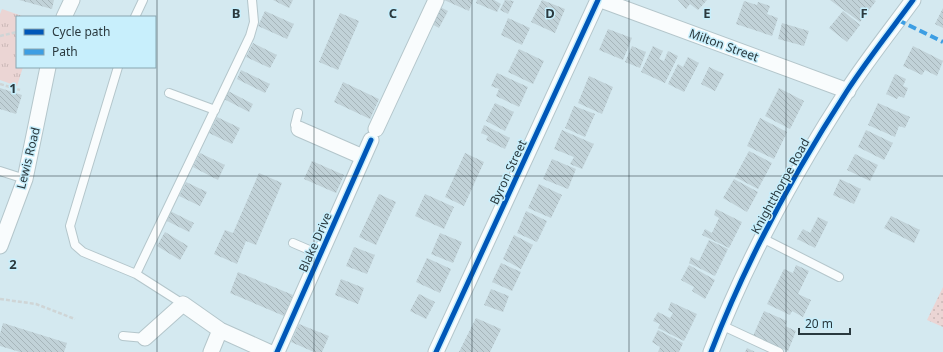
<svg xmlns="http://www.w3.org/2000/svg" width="943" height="352" font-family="'Noto Sans',sans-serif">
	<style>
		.grass { fill: url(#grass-tufts) }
		.garden { fill: url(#garden-dots) }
		.building { fill: url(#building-back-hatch) }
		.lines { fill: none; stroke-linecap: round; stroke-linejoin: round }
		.service-casing { stroke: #b4c6cb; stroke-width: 10 }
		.minor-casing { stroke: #b4c6cb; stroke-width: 17 }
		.path { stroke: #cfd5d6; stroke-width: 2.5; stroke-dasharray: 4 2; stroke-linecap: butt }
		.service { stroke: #f9fcfd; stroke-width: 8 }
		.minor { stroke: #f9fcfd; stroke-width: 15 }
		.quiet { stroke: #3d9ee3; stroke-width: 4; stroke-dasharray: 8 4; stroke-linecap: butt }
		.cycleway-casing { stroke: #c8effc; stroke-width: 8 }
		.cycleway { stroke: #0057b8; stroke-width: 5 }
		.grid { fill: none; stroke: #2a393e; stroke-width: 1; stroke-opacity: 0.55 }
		.labels { text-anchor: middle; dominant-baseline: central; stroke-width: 3; stroke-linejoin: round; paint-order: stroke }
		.street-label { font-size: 12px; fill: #2a393e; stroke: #c8effc }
		.grid-label { font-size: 13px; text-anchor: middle; font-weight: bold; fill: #2a393e; stroke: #c8effc; stroke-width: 3; stroke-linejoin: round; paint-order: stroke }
	</style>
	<defs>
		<pattern id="grass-tufts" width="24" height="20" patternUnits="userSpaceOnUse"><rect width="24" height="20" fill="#ebd5d4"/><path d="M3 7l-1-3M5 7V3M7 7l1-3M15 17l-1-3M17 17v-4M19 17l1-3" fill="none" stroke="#cab8b7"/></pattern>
		<pattern id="garden-dots" width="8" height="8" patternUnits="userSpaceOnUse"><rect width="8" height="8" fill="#ebd5d4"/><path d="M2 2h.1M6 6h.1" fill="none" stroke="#cab8b7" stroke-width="1.8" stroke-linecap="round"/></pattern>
		<pattern id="building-back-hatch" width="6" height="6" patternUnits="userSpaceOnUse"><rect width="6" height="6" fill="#c1d2d8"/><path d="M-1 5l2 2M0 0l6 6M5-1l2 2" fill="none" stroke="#a6b5ba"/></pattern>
	</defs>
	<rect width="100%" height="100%" fill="#d4e9f0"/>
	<!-- grass -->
	<path class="grass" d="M 2,9 L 25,17 L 17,17 L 17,67 L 23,67 L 17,86 L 0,80 L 0,14 Z"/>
	<!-- garden -->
	<path class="garden" d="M 943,287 L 943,327 L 927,320 Z"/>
	<!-- building -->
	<path class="building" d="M 19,0 L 54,0 L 52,9 Z
		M 273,0 L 293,0 L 289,8 Z
		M 438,0 L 444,0 L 440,7 L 448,11 L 439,28 L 428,22 Z
		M 444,0 L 473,0 L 469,11 Z
		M 477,0 L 494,0 L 501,4 L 497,12 L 476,3 Z
		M 505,0 L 514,1 L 508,14 L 500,10 Z
		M 542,0 L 565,9 L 555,33 L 531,22 Z
		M 678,0 L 707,0 L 698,10 L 690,4 L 686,9 Z
		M 830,0 L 874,0 L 876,1 L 860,22 Z
		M 744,1 L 757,5 L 758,2 L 770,6 L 767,14 L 778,18 L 772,36 L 736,24 Z
		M 943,8 L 943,28 L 935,24 Z
		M 265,11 L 294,24 L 287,39 L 258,26 Z
		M 843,11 L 860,25 L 847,42 L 829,28 Z
		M 340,13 L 359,21 L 338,70 L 319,62 Z
		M 508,18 L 530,28 L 522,45 L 501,35 Z
		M 782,23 L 809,31 L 804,46 L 778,39 Z
		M 608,29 L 632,38 L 623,60 L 599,50 Z
		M 253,43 L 277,55 L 270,68 L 246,57 Z
		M 632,46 L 646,52 L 640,68 L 625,62 Z
		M 653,46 L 663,51 L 659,59 L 664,61 L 668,51 L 678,56 L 665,83 L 641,72 Z
		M 913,46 L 943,61 L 937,76 L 925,70 L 922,75 L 903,66 Z
		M 519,49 L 544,61 L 533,84 L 508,72 Z
		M 688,57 L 699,63 L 684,92 L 668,84 L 678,64 L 683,67 Z
		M 709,67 L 724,74 L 715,91 L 701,84 Z
		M 241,70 L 270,84 L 265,93 L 237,79 Z
		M 497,73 L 528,87 L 519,107 L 496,96 L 499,89 L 491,86 Z
		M 895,74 L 906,79 L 903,86 L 908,88 L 904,98 L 899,96 L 897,99 L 886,94 Z
		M 589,76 L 613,87 L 602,114 L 578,103 Z
		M 343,82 L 379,99 L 370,119 L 334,102 Z
		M 0,88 L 22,95 L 16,114 L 0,109 Z
		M 779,88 L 804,101 L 790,129 L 765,116 Z
		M 228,91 L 253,104 L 249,112 L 224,99 Z
		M 495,103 L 514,112 L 505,131 L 486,121 Z
		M 878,103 L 910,117 L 905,128 L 899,126 L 895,137 L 868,125 Z
		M 574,106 L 595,114 L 585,137 L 565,128 Z
		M 217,117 L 240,128 L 232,144 L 209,133 Z
		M 760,118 L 787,132 L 774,159 L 747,146 Z
		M 484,125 L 510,138 L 505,149 L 486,140 L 488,136 L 481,133 Z
		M 562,130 L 594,144 L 582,169 L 570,164 L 574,157 L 554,149 Z
		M 866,130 L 893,143 L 884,160 L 858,147 Z
		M 749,151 L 772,163 L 758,189 L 735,177 Z
		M 200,153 L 225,165 L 218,180 L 193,167 Z
		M 465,153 L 484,162 L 464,206 L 445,197 Z
		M 855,154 L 878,165 L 870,181 L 847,170 Z
		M 552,159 L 576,169 L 568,189 L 543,179 Z
		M 312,161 L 344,175 L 336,193 L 304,179 Z
		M 259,173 L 282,183 L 256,245 L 246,241 L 237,264 L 214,254 L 225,230 L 233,233 Z
		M 734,179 L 758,192 L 747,212 L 723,198 Z
		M 840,179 L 861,189 L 854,204 L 833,195 Z
		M 186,182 L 207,192 L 200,206 L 179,196 Z
		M 539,184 L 562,195 L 551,218 L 528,208 Z
		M 379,194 L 396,202 L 376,245 L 359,237 Z
		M 425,194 L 454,207 L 444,229 L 415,216 Z
		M 716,209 L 742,222 L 729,248 L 702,235 L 705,229 L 712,233 L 719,218 L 714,215 Z
		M 170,211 L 194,223 L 189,232 L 165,220 Z
		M 526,211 L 547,221 L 537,242 L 517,233 Z
		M 891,216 L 920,230 L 914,243 L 884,228 Z
		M 818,217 L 828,222 L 815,248 L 797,239 L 803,229 L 810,233 Z
		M 165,232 L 188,246 L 180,260 L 157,246 Z
		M 440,233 L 462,242 L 453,263 L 431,254 Z
		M 514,235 L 533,245 L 521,269 L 503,259 Z
		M 709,240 L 728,249 L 715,276 L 689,263 L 691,257 L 699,261 Z
		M 354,247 L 375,255 L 367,274 L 346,266 Z
		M 427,258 L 451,269 L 440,293 L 416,282 Z
		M 501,263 L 521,272 L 512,291 L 492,282 Z
		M 689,265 L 715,280 L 705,299 L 692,291 L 694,287 L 681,280 Z
		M 796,265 L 809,271 L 798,294 L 811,300 L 803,317 L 792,311 L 790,315 L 767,304 L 784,269 L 793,273 Z
		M 238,272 L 293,295 L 284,316 L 230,293 Z
		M 341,279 L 364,288 L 358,304 L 335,295 Z
		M 491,289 L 509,296 L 503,312 L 484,305 Z
		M 419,294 L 435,302 L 426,319 L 410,311 Z
		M 671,302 L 697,314 L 684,341 L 658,328 L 660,324 L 653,321 L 658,312 L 670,318 L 673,313 L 668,310 Z
		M 764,311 L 787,321 L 785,326 L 796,331 L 788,351 L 753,336 Z
		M 476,318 L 501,329 L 490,352 L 459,352 Z
		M 3,323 L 67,343 L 64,352 L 20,352 L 0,346 L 0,334 Z
		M 299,324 L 329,336 L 322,352 L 314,352 L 291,342 Z
		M 658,330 L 683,343 L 679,352 L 658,352 L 660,347 L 652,342 Z
		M 747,348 L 755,352 L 745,352 Z"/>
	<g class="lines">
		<defs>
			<path id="service" d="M 135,17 L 143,0
				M 118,67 L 70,226 L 75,245 L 83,252 L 136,274 L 183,304
				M 169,93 L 215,110
				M 298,113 L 295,125 L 299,129
				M 0,171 L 25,179
				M 762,238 L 839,277
				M 293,243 L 321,255
				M 136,274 L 250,36 L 254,22 L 252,0
				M 721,325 L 779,352
				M 123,336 L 145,338"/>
			<path id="minor" d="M 601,0 L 848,91
				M 64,17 L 72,0
				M 299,129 L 363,157
				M 376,129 L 436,0
				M 0,246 L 25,179 L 48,67
				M 145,338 L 183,304 L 220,330 L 269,352
				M 211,352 L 220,330
				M 277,352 L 371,140
				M 436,352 L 598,0
				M 711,352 C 746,261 794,173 847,91 C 867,60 891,30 913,0"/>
		</defs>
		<!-- service casing -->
		<use href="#service" class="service-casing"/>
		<!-- minor casing -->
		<use href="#minor" class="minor-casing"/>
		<!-- path -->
		<path class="path" d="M 0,36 L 17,32
			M 0,84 L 20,90
			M 0,299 L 36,304 L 75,319"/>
		<!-- service -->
		<use href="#service" class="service"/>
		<!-- minor -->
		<use href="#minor" class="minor"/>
		<!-- quiet -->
		<path class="quiet" d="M 898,20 L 943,42"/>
		<defs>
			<path id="cycleway" d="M 277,352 L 371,140
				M 436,352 L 598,0
				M 711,352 C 746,261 794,173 847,91 C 867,60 891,30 913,0"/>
		</defs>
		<!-- cycleway casing -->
		<use href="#cycleway" class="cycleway-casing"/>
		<!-- cycleway -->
		<use href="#cycleway" class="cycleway"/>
	</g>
	<!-- grid -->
	<path class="grid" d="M 157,0 L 157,352M 314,0 L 314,352M 472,0 L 472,352M 629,0 L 629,352M 786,0 L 786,352M 0,176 L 943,176"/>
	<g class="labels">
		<!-- street labels -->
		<g class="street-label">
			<text transform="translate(724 45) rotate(20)">Milton Street</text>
			<text transform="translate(28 158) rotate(-76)">Lewis Road</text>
			<text transform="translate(508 172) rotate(-65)">Byron Street</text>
			<text transform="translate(780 186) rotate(-61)">Knightthorpe Road</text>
			<text transform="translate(315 242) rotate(-66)">Blake Drive</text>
		</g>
	</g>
	<g class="grid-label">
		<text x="236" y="18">B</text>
		<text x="393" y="18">C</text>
		<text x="550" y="18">D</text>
		<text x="707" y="18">E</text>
		<text x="864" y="18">F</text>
		<text x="13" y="93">1</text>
		<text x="13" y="269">2</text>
	</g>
	<!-- legend -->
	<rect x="16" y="16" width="140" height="52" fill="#c8effc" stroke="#89a6b0"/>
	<rect x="24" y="29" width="20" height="6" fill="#0057b8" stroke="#89a6b0"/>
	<text x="52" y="36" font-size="12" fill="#2a393e">Cycle path</text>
	<rect x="24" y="49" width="20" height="6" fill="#3d9ee3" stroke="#89a6b0"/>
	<text x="52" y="56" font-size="12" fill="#2a393e">Path</text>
	<!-- scale -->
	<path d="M799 328v6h51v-6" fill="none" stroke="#2a393e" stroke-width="2"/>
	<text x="805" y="328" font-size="12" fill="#2a393e" stroke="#c8effc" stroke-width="3" paint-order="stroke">20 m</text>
</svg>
